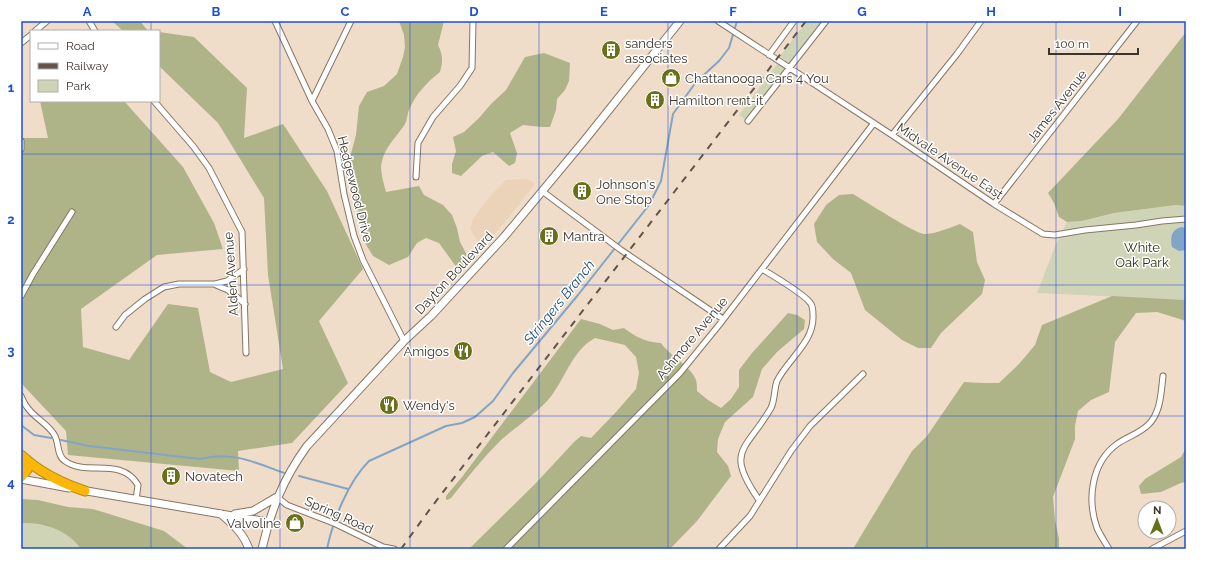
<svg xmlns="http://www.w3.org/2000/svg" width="1207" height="570" font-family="Raleway,sans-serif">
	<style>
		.built { fill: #ebd3b9 }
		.green { fill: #d0d4b7 }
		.forest { fill: #aeb488 }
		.water { fill: #83a5c5 }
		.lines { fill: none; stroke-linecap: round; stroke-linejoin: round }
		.stream { stroke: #83a5c5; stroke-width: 2 }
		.street-casing { stroke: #877664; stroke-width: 7 }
		.secondary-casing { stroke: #877664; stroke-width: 9 }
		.highway-casing { stroke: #b78916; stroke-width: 11 }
		.street { stroke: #fff; stroke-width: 5 }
		.secondary { stroke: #fff; stroke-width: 7 }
		.highway { stroke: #fab70a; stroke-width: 9 }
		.rail { stroke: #5f554b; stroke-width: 2; stroke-dasharray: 7 7; stroke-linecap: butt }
		.grid { fill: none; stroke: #1d4ed8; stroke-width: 1; stroke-opacity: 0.55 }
		.labels { text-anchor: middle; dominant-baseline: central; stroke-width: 3; stroke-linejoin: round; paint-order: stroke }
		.poi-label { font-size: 13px; fill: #3b342c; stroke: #fff; text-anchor: start }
		.street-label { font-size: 13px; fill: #3b342c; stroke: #fff }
		.park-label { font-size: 13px; fill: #2d300d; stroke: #fff }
		.water-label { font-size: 14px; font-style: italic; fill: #184c77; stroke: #fff }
		.neatline { fill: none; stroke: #1d4ed8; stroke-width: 1.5 }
		.grid-label { font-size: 13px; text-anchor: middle; font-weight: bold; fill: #1d4ed8 }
	</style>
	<rect width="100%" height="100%" fill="#f0ddc9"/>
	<!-- built -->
	<path class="built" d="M 527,179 L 535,183 L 525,197 L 494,235 L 478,242 L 470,229 L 473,219 L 490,196 L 506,180 Z"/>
	<!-- green -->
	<path class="green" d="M 807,21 L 822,21 L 789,64 L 780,56 Z
		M 777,64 L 785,69 L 745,120 L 739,115 Z
		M 1176,205 L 1186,206 L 1186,300 L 1037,293 L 1056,244 L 1067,222 L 1082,221 L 1114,213 Z
		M 21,523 C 43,522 68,530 81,549 L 21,549 Z"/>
	<!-- forest -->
	<path class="forest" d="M 112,21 L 140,21 L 148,31 L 151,31 L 123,31 Z
		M 399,21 L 444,21 L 438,45 C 443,55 443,61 440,72 C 426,83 416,94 409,110 C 407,115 407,123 403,127 C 395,138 385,148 382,161 C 379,170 384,183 386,192 L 419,186 L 424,195 L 443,205 L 452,215 L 457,228 L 460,242 L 468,257 L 466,263 L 457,268 L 439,243 L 426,238 L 417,243 L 408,257 L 389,265 L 373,256 L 365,243 L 357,204 L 349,161 L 356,135 L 359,106 L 367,92 L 384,86 L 397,74 L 403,57 L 405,47 L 404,35 Z
		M 159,32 L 194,37 L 247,88 L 244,138 L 283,124 L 327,191 L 363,269 L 319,321 L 348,383 L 292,443 L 238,451 L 239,471 L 68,455 L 66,431 L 21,383 L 21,305 L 27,288 L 21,289 L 21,138 L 48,138 L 40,101 L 124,101 L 183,167 L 214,223 L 223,249 L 157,255 L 81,309 L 83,347 L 129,360 L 168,304 L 198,308 L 210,372 L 231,382 L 283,369 L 268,275 L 264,198 L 218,123 L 159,66 Z
		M 1186,32 L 1186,206 L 1176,205 L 1114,213 L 1082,221 L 1067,222 L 1059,217 L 1054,203 L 1048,193 L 1118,119 Z
		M 544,53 L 570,63 L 569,81 L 565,90 L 557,99 L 556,110 L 550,127 L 542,127 L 523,125 L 510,133 L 517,153 L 515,163 L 509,166 L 493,152 L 482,156 L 461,176 L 452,173 L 452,164 L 456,151 L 453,137 L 464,132 L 479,118 L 491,104 L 506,90 L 525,57 Z
		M 853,194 C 865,201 914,233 924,234 C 932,235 952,227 960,224 L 973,232 L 977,262 L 985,280 L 982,294 L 941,333 L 931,348 L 918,348 L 902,340 L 865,310 L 851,273 L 833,259 L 817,242 L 814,224 L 826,205 L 839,195 Z
		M 1112,296 L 1186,300 L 1186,322 L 1183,320 L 1157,312 L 1136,313 L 1115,342 L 1109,392 L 1091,400 L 1078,411 L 1075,426 L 1075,439 L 1053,497 L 1055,520 L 1059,539 L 1059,549 L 853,549 L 912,451 L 927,436 L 964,382 L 982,383 L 999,383 L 1019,364 L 1035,345 L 1042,325 Z
		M 788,313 L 797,315 L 805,320 L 804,329 L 777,352 L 762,369 L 753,397 L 725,422 L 718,439 L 717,452 L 728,466 L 731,476 L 697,521 L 670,549 L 469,549 L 535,484 L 574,442 L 581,436 L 591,438 L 616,412 L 636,389 L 639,373 L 636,357 L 625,345 L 595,338 C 573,350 566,376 552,395 C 538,413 518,425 501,440 C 483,458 467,478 451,498 L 447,500 L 446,499 L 446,496 L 462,477 L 581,319 L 600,324 L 613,330 L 624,328 C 636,337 645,342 661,343 C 669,355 689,365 695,378 C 697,381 697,387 697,391 L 708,400 L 721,408 L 731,399 L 739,387 L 739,370 L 752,353 Z
		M 1186,448 L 1186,482 L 1181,483 L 1161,492 L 1141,494 L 1139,486 L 1145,479 L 1181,457 Z
		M 21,499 L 38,500 L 68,507 L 93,509 L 164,531 L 188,549 L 81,549 C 68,530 43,522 21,523 Z"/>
	<!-- water -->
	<path class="water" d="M 1182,227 L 1186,228 L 1186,250 L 1179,251 L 1172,247 C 1170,238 1171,229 1182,227 Z"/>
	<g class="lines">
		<!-- stream -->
		<path class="stream" d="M 21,425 L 34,435 L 51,438
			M 61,440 L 89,446 L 200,459 C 232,451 254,462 284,473
			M 299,476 L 348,489
			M 327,549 C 333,520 348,482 369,461 L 446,426 L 462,423 L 475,417 L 493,401 L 513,373 L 578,295 L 649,205 L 661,181 L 673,114 L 696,82 L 719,61 L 729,48 L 737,21"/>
		<defs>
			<path id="street" d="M 89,21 L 95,31
				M 275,21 L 312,101 L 328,129 L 337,151 L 344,194 L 354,236 L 363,260 L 404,341
				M 718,21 L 892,135 L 994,204 L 1043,234 L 1055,235 L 1085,230 L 1136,225 L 1162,221 L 1186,219
				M 35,31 L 47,21
				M 21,43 L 31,35
				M 769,55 L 794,21
				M 154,101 L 193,146 L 209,168 L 242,232 L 246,353
				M 312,101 L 351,21
				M 748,121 L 826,21
				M 892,135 L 957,54 L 981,21
				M 21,141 L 21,149
				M 416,177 L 418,143 L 433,117 L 460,86 L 472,68 L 473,21
				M 542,191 L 621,250 L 723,319
				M 994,204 L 1137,21
				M 216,285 L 228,290 L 245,304
				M 21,296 L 33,274 L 72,212
				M 116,327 L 125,315 L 145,299 L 164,287 L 179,284 L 215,284 L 227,281 L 244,269
				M 21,396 C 23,400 24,404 27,407 C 34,418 49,424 55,436 C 59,444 57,456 65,461 C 87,477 121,456 138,485 L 136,500
				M 277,497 L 287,505 L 336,524 L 383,547 L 394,549
				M 759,500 C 724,450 746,451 771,408 C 775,400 774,389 777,381 C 788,359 814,342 813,316 C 813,312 813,307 811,304 C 807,296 772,275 762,269
				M 506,549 L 680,373 L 719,325 L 874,123
				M 719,549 L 750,516 L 791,451 L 810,426 L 863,374
				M 1109,549 C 1105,542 1100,535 1097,528 C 1087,500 1091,463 1117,444 C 1127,437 1140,433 1148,425 C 1161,413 1161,392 1163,376
				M 1152,549 L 1186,531"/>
			<path id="secondary" d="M 21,479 L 69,488
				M 81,490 L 268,522
				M 221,514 C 234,525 243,533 249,549
				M 235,514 L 253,511 L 277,497
				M 262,549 C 271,510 283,479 307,446 L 404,341 L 431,316 L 504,237 L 584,141 L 680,21"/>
			<path id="highway" d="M 21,455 C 39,472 61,483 85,491
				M 21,477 L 27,470 L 27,460"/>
		</defs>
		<!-- street casing -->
		<use href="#street" class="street-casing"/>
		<!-- secondary casing -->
		<use href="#secondary" class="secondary-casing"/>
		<!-- highway casing -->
		<use href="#highway" class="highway-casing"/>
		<!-- street -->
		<use href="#street" class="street"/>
		<!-- secondary -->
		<use href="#secondary" class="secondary"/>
		<!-- highway -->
		<use href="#highway" class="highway"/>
		<!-- rail -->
		<path class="rail" d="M 401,549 L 430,509 L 806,21"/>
	</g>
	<!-- grid -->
	<path class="grid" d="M 151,21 L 151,31M 280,21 L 280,549M 410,21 L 410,549M 539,21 L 539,549M 668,21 L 668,549M 797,21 L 797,549M 927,21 L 927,549M 1056,21 L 1056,549M 151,101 L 151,549M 21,154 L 1186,154M 21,285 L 1186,285M 21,416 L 1186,416"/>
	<!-- icons -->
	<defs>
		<symbol id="building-disc" viewBox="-11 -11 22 22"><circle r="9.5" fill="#68711a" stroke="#fff"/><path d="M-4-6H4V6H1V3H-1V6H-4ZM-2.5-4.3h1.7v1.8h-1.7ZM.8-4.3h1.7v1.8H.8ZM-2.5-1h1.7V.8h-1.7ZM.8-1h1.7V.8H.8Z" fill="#fff"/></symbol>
		<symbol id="shop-disc" viewBox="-11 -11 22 22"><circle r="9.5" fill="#68711a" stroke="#fff"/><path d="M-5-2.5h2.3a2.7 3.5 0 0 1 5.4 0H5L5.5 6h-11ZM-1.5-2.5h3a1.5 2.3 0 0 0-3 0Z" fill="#fff"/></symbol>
		<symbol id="restaurant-disc" viewBox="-11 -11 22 22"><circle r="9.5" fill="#68711a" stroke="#fff"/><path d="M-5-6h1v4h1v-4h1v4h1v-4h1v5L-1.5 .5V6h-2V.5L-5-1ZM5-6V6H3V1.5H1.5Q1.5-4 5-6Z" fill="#fff"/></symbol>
	</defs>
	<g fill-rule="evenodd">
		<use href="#building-disc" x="600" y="39" width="22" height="22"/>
		<use href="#shop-disc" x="660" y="67" width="22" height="22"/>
		<use href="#building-disc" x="644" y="89" width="22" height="22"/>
		<use href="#building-disc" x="571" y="180" width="22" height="22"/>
		<use href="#building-disc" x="538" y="225" width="22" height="22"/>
		<use href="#restaurant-disc" x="452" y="340" width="22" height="22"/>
		<use href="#restaurant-disc" x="378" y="394" width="22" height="22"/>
		<use href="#building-disc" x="160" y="465" width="22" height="22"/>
		<use href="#shop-disc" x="284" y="512" width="22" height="22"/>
	</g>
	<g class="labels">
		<!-- poi labels -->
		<g class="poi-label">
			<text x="625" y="43">sanders<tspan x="625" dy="15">associates</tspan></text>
			<text x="685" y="78">Chattanooga Cars 4 You</text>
			<text x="669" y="100">Hamilton rent-it</text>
			<text x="596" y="184">Johnson's<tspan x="596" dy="15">One Stop</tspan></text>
			<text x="563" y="236">Mantra</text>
			<text x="449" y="351" text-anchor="end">Amigos</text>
			<text x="403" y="405">Wendy's</text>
			<text x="185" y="476">Novatech</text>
			<text x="281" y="523" text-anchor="end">Valvoline</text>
		</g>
		<!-- street labels -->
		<g class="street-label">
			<text transform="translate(1057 106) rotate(-52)">James Avenue</text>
			<text transform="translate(950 161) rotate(34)">Midvale Avenue East</text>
			<text transform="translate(355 189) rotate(76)">Hedgewood Drive</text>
			<text transform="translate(454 273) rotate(-47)">Dayton Boulevard</text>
			<text transform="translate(231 274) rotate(-94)">Alden Avenue</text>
			<text transform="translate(692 338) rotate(-50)">Ashmore Avenue</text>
			<text transform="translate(339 515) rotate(24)">Spring Road</text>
		</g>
		<!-- park labels -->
		<g class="park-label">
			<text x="1142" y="247">White<tspan x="1142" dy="15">Oak Park</tspan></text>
		</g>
		<!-- water labels -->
		<g class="water-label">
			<text transform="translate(559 302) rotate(-51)">Stringers Branch</text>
		</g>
	</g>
	<!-- border -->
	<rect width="1207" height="570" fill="none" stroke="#ffffff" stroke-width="44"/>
	<!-- legend -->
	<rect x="30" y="30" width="130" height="72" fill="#ffffff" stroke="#b1aeab"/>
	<rect x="38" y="43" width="20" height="6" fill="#ffffff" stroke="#b1aeab"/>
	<text x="66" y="50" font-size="12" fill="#3b342c">Road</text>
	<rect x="38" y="63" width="20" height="6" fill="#5f554b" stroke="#b1aeab"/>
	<text x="66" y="70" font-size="12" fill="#3b342c">Railway</text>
	<rect x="38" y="80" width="20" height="12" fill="#d0d4b7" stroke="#b1aeab"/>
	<text x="66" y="90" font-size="12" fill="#3b342c">Park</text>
	<!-- north arrow -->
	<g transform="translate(1157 520) rotate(1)"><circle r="19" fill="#ffffff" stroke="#b1aeab"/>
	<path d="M0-3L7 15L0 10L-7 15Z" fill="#68711a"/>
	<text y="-6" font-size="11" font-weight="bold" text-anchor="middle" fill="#3b342c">N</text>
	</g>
	<!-- scale -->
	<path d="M1049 48v6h89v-6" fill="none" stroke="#3b342c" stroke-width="2"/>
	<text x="1055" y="48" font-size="12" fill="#3b342c" stroke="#ffffff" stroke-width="3" paint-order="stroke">100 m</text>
	<rect x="22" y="22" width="1163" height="526" class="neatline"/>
	<g class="grid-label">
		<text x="87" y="16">A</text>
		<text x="216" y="16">B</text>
		<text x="345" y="16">C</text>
		<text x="474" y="16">D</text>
		<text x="604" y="16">E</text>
		<text x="733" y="16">F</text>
		<text x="862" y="16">G</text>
		<text x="991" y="16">H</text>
		<text x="1120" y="16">I</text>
		<text x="11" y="92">1</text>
		<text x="11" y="224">2</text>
		<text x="11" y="355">3</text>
		<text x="11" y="487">4</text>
	</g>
</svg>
